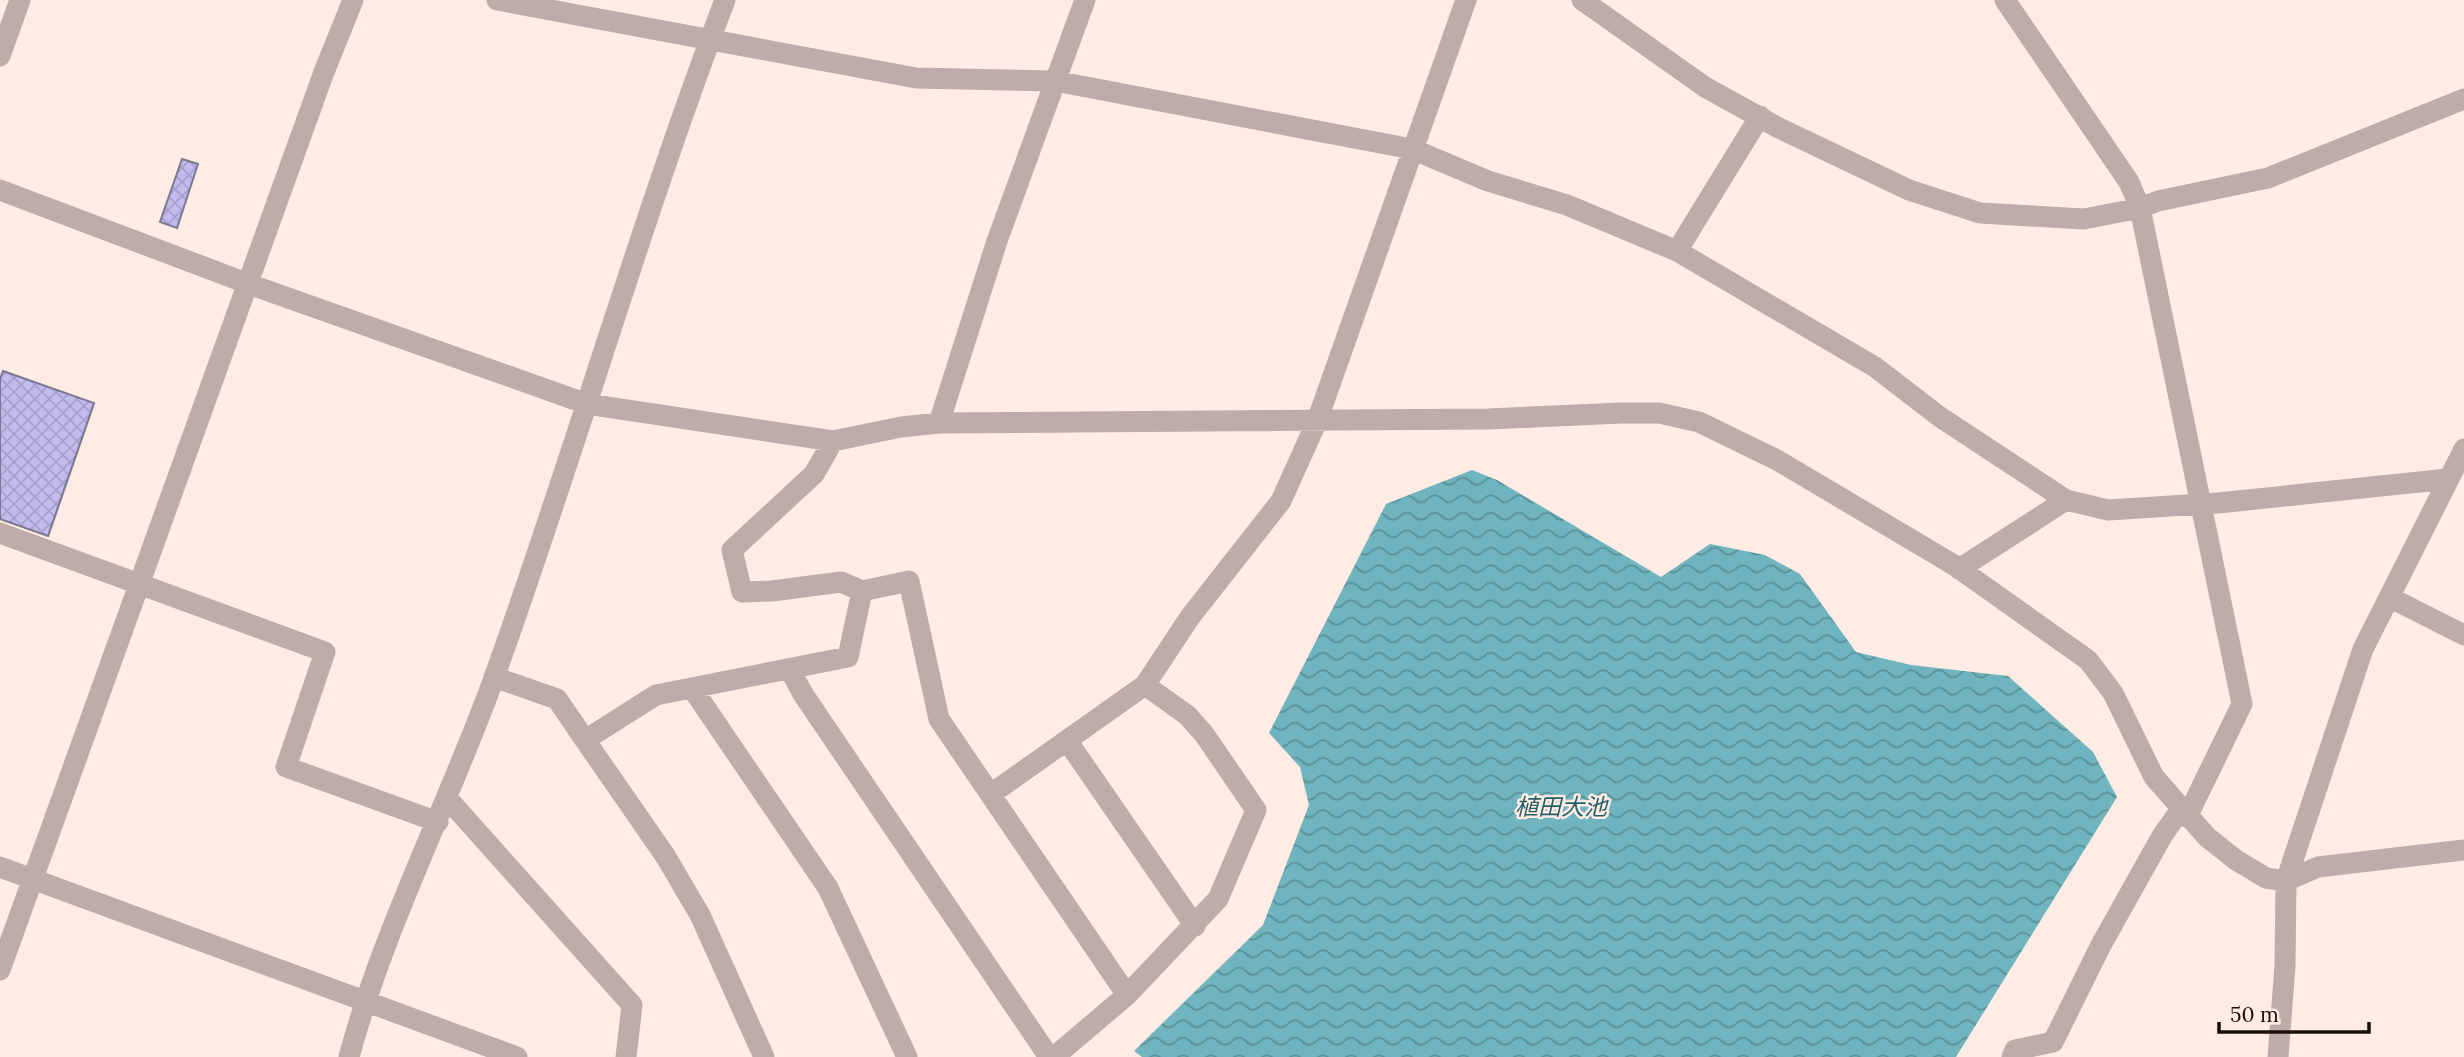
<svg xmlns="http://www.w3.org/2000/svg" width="2464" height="1057" font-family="Lora,'Noto Sans JP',serif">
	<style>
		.water { fill: url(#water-waves) }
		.shadow { fill: #0003 }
		.building { fill: url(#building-cross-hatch); stroke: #7b7891; stroke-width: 2 }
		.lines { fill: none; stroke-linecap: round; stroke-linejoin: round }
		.street { stroke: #bcadab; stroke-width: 21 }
		.labels { text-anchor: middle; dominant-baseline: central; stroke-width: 5; stroke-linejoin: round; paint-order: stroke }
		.water-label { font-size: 23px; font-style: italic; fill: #255f67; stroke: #ffece4 }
	</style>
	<defs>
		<pattern id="water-waves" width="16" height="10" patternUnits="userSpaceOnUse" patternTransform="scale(1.75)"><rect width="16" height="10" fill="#6fb4be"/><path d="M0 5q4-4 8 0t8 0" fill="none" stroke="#5a9199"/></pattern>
		<pattern id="building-cross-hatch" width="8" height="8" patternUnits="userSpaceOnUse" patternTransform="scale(1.75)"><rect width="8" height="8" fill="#c2bbee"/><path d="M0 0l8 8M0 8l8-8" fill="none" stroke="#a6a0cb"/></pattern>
	</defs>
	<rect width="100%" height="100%" fill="#ffece4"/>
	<!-- water -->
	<path class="water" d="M 1472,470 L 1497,480 L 1661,577 L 1710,544 L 1765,555 L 1800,574 L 1856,652 L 1911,665 L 2008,676 L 2093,752 L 2117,797 L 1956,1057 L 1142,1057 L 1134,1051 L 1263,925 L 1309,805 L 1300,767 L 1269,733 L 1386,504 Z"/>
	<!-- shadow -->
	<path class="shadow" d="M 197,166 L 178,229 L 164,224 L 162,222 Z
		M 0,385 L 94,407 L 49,537 L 0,520 Z"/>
	<!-- building -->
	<path class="building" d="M 182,159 L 198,164 L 177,228 L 160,222 Z
		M 3,371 L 94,403 L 48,536 L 0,519 L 0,379 Z"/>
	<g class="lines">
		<!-- street -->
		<path class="street" d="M 497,0 L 916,78 L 1055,81 L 1412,149 L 1488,181 L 1567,205 L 1677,251 L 1875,367 L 1940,417 L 2066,500 L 2108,510 L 2218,503 L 2448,479
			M 1582,0 L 1705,87 L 1779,128 L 1909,190 L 1980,213 L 2084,219 L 2140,208 L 2158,201 L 2268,178 L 2464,99
			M 2005,0 L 2129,182 L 2140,208 L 2242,704 L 2187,817
			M 0,56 L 20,0
			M 0,190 L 249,284 L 587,404 L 833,441 L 901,427 L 939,423 L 1488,419 L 1621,413 L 1659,413 L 1699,422 L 1777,460 L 1954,565 L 2088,660 L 2113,693 L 2154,777 L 2207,837 L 2236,860 L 2266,878 L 2286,881 L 2318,867 L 2464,850
			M 1677,251 L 1760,116
			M 939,423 L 997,241 L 1085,0
			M 833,441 L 814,474 L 732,550 L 742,592 L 772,591 L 841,582 L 862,591 L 909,581 L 939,719 L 1127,995
			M 0,533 L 325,652 L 286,767 L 438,822
			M 1959,569 L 2066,500
			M 2389,597 L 2464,635
			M 790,670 L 803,694 L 1049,1057
			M 494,677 L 557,699 L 585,740 L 666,857 L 700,915 L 764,1057
			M 692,688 L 828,888 L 907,1057
			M 585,740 L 656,695 L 848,657 L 862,591
			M 1068,742 L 1195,926
			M 991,794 L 1145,685 L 1190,617 L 1281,501 L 1317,421 L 1466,0
			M 448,799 L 632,1005 L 626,1057
			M 0,867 L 517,1057
			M 0,970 L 324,72 L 353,0
			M 349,1057 C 384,927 448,805 494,678 C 575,453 640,223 725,0
			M 1054,1057 L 1127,995 L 1218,899 L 1256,810 L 1204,734 L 1187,715 L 1145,685
			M 2012,1057 L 2015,1050 L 2053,1042 L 2101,945 L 2162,836 L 2181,809
			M 2278,1057 L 2285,966 L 2286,881 L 2363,649 L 2464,449"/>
	</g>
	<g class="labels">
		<!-- water labels -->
		<g class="water-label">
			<text x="1561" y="806">植田大池</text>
		</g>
	</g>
	<!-- scale -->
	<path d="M2219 1022v10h150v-10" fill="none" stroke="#190f0b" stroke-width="3.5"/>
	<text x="2230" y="1022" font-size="21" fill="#190f0b" stroke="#ffece4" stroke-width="5" paint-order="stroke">50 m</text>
</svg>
